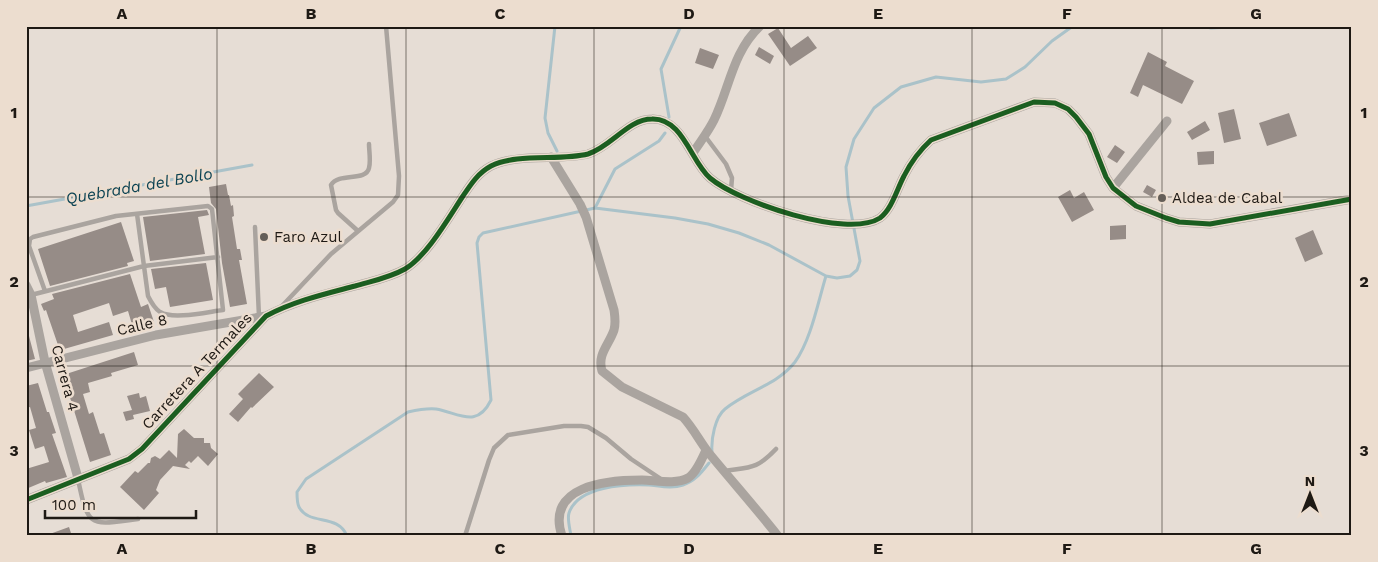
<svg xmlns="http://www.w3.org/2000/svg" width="1378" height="562" font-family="'Work Sans',sans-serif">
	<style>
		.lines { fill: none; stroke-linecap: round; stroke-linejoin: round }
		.stream { stroke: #aac2c9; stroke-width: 3 }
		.building { fill: #968c87 }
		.lane { stroke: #aaa49f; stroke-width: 4.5 }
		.street { stroke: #aaa49f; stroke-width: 9 }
		.cycleway-casing { stroke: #ecddcf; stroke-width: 8 }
		.cycleway { stroke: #1b5e20; stroke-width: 5 }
		.grid { fill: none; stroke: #1e1914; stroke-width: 1; stroke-opacity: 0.55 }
		.poi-dot { fill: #645e58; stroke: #ecddcf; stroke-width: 2 }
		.labels { text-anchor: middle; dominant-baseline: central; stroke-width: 5; stroke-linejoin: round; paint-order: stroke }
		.poi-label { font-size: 15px; fill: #1e1914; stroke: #ecddcf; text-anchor: start }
		.street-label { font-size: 15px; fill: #1e1914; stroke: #ecddcf }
		.water-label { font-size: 16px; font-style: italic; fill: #0b4252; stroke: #ecddcf }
		.neatline { fill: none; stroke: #1e1914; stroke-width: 2 }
		.grid-label { font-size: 16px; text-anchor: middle; font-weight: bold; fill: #1e1914 }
	</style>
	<rect width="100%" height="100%" fill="#e6ddd5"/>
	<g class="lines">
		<!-- stream -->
		<path class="stream" d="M 555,26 L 545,118 L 548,133 L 557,151
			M 1203,26 L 1211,28 L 1252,26
			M 669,117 L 661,69 L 681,26
			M 26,206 L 252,165
			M 595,208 L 615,169 L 659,141 L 665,133
			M 712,452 C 711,439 715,417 725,409 C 747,391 777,385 795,362 C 811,340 818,302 826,276
			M 347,536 C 338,513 309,526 299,507 C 297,503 297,496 297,492 L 306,479 L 408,412 C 417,410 426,408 436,409 C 459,413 477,429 491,400 L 477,243 L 479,237 L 483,233 L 595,208 L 675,218 L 708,224 L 739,233 L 769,245 L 826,276 L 837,278 L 850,276 L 857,270 L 860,261 L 848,196 L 846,167 L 854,139 L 874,108 L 901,87 L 936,77 L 981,82 L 1006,79 L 1025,67 L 1052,41 L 1073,26
			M 571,536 C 570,529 567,519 569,513 C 578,486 625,484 649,485 C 660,486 672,489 683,485 C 695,481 701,473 709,463"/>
	</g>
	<!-- building -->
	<path class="building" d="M 778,28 L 791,48 L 808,36 L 817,48 L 790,66 L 768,34 Z
		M 759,47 L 774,56 L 770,64 L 755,55 Z
		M 700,48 L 719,55 L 713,69 L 695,63 Z
		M 1148,52 L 1167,62 L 1165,66 L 1194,81 L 1182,104 L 1143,85 L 1138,97 L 1130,93 Z
		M 1234,109 L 1241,139 L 1224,143 L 1218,113 Z
		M 1289,113 L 1297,136 L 1267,146 L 1259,123 Z
		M 1205,121 L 1210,130 L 1192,140 L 1187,132 Z
		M 1115,145 L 1125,152 L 1117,163 L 1107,157 Z
		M 1214,151 L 1214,164 L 1198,165 L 1197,152 Z
		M 226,184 L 228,195 L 229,195 L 231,206 L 233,205 L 234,216 L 232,217 L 237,249 L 240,249 L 242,260 L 239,260 L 247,304 L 230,307 L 222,263 L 216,209 L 211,203 L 209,187 Z
		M 1147,185 L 1156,190 L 1152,197 L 1143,192 Z
		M 1070,190 L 1074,198 L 1084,192 L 1094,210 L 1072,222 L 1058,197 Z
		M 207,210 L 209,215 L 198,217 L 205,254 L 150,261 L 143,217 Z
		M 121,222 L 134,261 L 127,263 L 128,266 L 50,286 L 38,249 Z
		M 1126,225 L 1126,239 L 1110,240 L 1110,226 Z
		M 1313,230 L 1323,254 L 1305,262 L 1295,238 Z
		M 206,263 L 213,300 L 170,307 L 166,287 L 155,289 L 151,269 Z
		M 130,274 L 141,307 L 148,304 L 154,322 L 133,328 L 128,311 L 113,316 L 109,303 L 73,315 L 78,332 L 109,322 L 113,335 L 64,349 L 62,344 L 58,345 L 48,316 L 46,310 L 44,311 L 41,304 L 54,299 L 52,294 Z
		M 26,336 L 29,336 L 35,359 L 26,361 Z
		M 134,352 L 138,365 L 111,373 L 112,376 L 88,383 L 90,392 L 83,394 L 89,414 L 93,412 L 100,434 L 104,433 L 111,455 L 90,462 L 63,375 Z
		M 259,373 L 274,387 L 252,408 L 251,407 L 238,422 L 229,414 L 243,399 L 238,394 Z
		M 38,383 L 47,412 L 49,412 L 56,433 L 52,434 L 67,477 L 46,483 L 45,481 L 26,489 L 26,469 L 49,462 L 44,446 L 35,449 L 29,430 L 36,428 L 30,407 L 26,408 L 26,386 Z
		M 139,393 L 140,398 L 146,396 L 150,411 L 133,415 L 134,419 L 126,421 L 123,412 L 132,410 L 127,396 Z
		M 184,429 L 194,438 L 204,438 L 204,443 L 210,443 L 211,448 L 218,454 L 208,466 L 198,456 L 191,463 L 189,461 L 185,465 L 190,469 L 173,466 L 160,480 L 156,490 L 159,493 L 144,510 L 120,487 L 135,471 L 138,473 L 148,463 L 150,463 L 151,458 L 155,456 L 160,459 L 169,450 L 177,458 L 178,434 Z
		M 69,527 L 72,536 L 47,536 L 47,535 Z"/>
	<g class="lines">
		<!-- lane -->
		<path class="lane" d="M 705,136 L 726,164 L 732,178 L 731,190
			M 255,227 L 259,317
			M 358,231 L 338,213 L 336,210 L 331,185 C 339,172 366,182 369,168 C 371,161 369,151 369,144
			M 45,291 L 29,246 L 30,239 L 33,237 L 116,216 L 208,206 L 212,209 L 223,310 C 207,312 173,320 160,312 C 154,308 151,302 148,296 L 137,214
			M 31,295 L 144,266 L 218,257
			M 282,306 L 331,254 L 393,202 L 398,195 L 399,176 L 386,26
			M 725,471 C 751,467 757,469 776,449
			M 78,479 C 88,529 90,525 138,519
			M 465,536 L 489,460 L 494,448 L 508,435 L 564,426 L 581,426 L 588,427 L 606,438 L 631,459 L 661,479"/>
		<!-- street -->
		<path class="street" d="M 693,153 C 700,142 708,132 714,120 C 730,87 732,53 760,26
			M 551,157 L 580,204 L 586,217 L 614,310 C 615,317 616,323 614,330 C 609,345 597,354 602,371 L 622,387 L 683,417 C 693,428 699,440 708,452 C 731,480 755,507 778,536
			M 1113,188 L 1167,121
			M 26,285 L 31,295 L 45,362 L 78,478
			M 26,368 L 156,335 L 266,316
			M 26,500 L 129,459 L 142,449 L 266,316 C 294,301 325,294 355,286 C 372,281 389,278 405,269 C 427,256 449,217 463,196 C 471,184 478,173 491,166 C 517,153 560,161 588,154 C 611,147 628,119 652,119 C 683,118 691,162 710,178 C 738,202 847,239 880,218 C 892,209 897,189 904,176 C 911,162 920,150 931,140 L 1034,102 L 1055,103 L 1068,109 L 1076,117 L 1089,134 L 1106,177 L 1113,188 L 1136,206 L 1166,218 L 1179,222 L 1210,224 L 1352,199
			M 562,536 C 545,486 606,480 642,480 C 655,480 675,485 688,478 C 696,473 702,459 706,450"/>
		<defs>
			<path id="cycleway" d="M 26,500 L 129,459 L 142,449 L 266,316 C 294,301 325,294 355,286 C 372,281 389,278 405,269 C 427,256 449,217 463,196 C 471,184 478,173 491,166 C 517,153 560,161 588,154 C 611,147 628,119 652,119 C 683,118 691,162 710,178 C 738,202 847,239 880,218 C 892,209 897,189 904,176 C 911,162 920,150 931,140 L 1034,102 L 1055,103 L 1068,109 L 1076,117 L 1089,134 L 1106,177 L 1113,188 L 1136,206 L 1166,218 L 1179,222 L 1210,224 L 1352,199"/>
		</defs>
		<!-- cycleway casing -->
		<use href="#cycleway" class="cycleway-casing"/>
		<!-- cycleway -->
		<use href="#cycleway" class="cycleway"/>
	</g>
	<!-- grid -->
	<path class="grid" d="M 217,26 L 217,536M 406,26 L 406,536M 594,26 L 594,536M 784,26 L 784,536M 972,26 L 972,536M 1162,26 L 1162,536M 26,197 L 1352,197M 26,366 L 1352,366"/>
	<!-- markers -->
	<g class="poi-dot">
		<circle cx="1162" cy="198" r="5"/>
		<circle cx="264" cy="237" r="5"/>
	</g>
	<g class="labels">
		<!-- poi labels -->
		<g class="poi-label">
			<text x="1172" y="198">Aldea de Cabal</text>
			<text x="274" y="237">Faro Azul</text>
		</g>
		<!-- street labels -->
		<g class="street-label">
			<text transform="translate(142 325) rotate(-13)">Calle 8</text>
			<text transform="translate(197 371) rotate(-47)">Carretera A Termales</text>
			<text transform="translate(65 378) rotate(75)">Carrera 4</text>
		</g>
		<!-- water labels -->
		<g class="water-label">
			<text transform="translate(139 186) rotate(-10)">Quebrada del Bollo</text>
		</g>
	</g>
	<!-- border -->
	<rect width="1378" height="562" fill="none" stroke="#ecddcf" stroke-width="55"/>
	<!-- north arrow -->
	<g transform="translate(1310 494)" stroke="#ecddcf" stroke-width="4" paint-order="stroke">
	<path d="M0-4L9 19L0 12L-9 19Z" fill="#1e1914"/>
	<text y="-8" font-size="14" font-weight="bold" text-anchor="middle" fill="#1e1914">N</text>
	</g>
	<!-- scale -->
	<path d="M45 510v8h151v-8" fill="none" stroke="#1e1914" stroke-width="2.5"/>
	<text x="52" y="510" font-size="15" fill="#1e1914" stroke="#ecddcf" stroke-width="4" paint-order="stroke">100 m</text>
	<rect x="28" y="28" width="1322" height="506" class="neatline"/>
	<g class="grid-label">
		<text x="122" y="19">A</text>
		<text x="311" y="19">B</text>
		<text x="500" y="19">C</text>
		<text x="689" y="19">D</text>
		<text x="878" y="19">E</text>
		<text x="1067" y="19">F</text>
		<text x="1256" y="19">G</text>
		<text x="14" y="118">1</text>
		<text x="1364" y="118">1</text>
		<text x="14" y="287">2</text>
		<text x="1364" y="287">2</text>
		<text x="14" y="456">3</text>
		<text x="1364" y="456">3</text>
		<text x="122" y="554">A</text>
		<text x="311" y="554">B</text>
		<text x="500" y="554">C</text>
		<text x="689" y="554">D</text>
		<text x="878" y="554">E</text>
		<text x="1067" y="554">F</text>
		<text x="1256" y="554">G</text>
	</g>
</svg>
